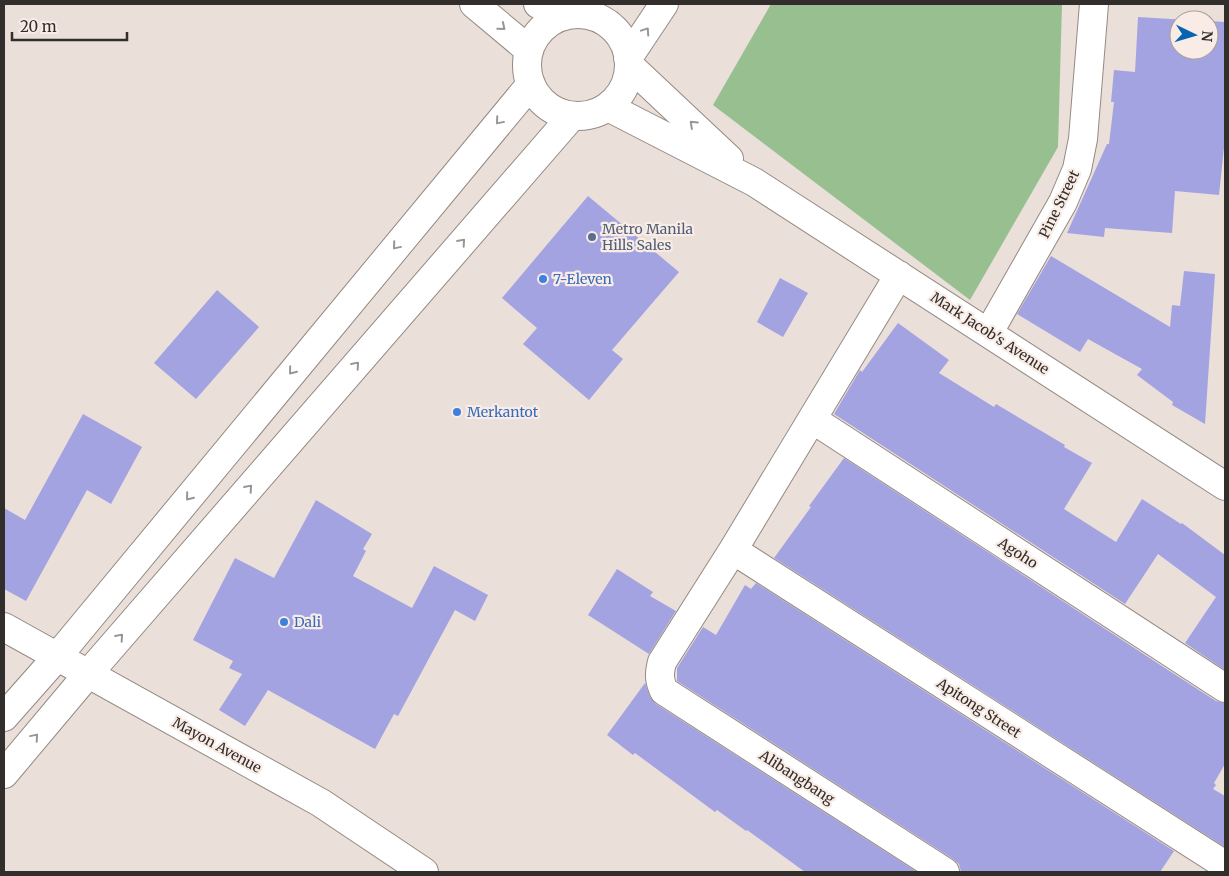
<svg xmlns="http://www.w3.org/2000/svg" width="1229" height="876" font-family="Merriweather,serif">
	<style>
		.green { fill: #97bf90 }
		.building { fill: #a3a3e2 }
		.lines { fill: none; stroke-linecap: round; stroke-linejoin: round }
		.street-casing { stroke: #948983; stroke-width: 30 }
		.secondary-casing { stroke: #948983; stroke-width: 30 }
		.street { stroke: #fff; stroke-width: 28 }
		.secondary { stroke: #fff; stroke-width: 28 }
		.oneway { stroke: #989695 }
		.service-dot { fill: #5c6f8a; stroke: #f9ece6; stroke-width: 2 }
		.shop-dot { fill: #3f7fe0; stroke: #f9ece6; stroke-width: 2 }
		.labels { text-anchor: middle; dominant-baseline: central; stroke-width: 4.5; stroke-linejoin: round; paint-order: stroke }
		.street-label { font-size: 14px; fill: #322e2b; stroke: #f9ece6 }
		.service-label { font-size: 14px; fill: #4e5e75; stroke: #f9ece6; text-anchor: start }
		.shop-label { font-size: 14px; fill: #366cbe; stroke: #f9ece6; text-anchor: start }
	</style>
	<rect width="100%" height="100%" fill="#ebdfd9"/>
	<!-- green -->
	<path class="green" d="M 771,4 L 1062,4 L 1058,147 L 970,300 L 713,105 Z"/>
	<!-- building -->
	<path class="building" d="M 1138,17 L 1188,20 L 1179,20 L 1179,50 L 1209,50 L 1209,21 L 1225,22 L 1225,138 L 1219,195 L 1175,191 L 1172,233 L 1105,228 L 1104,237 L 1067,233 L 1107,144 L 1109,144 L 1114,102 L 1111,102 L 1114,70 L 1135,72 Z
		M 588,196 L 679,272 L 612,350 L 623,359 L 589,400 L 523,344 L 537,328 L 502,298 Z
		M 1051,256 L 1170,327 L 1172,305 L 1180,306 L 1184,271 L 1215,274 L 1205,424 L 1172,405 L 1173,402 L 1137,375 L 1142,369 L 1088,339 L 1080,352 L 1017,314 Z
		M 780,278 L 808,293 L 783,337 L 757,322 Z
		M 217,290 L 259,327 L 196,399 L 154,363 Z
		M 898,323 L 949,360 L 939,373 L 994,407 L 996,404 L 1065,445 L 1064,447 L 1092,463 L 1064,509 L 1116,542 L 1142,499 L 1181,524 L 1182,523 L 1225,555 L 1225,670 L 1185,643 L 1216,597 L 1158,554 L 1125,604 L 834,414 L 860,370 L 862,372 Z
		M 83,414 L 142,447 L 111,504 L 87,490 L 26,601 L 4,589 L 4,508 L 25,520 Z
		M 844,458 L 1168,670 L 1216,701 L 1225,703 L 1225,764 L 1214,783 L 1216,785 L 1213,789 L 1225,796 L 1225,847 L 774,558 L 811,507 L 809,506 Z
		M 316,500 L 372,534 L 363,549 L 366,551 L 353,576 L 412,608 L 434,566 L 488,595 L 475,621 L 455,610 L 398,716 L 394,714 L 375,749 L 268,690 L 245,726 L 219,710 L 242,674 L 229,668 L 233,661 L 193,640 L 235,558 L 274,578 Z
		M 617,569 L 653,592 L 650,596 L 676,611 L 649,654 L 588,615 Z
		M 756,583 L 1174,851 L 1160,872 L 961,872 L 959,864 L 953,859 L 677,681 L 677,668 L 703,627 L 716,635 L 745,585 L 751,589 Z
		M 645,683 L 650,697 L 656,704 L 917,872 L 805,872 L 747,830 L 746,831 L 717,810 L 715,812 L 635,753 L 633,755 L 607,735 Z"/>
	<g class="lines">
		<defs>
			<path id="street" d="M 474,4 L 529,50
				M 538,4 L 564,16
				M527 65a51 51 0 1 1 102 0a51 51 0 1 1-102 0Z
				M 628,58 L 664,4
				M 630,66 L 729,159
				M 608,107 L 754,182 L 1225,486
				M 899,275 L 733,550 L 662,662 C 659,674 659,680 664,691 L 945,872
				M 989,332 L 1063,202 L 1077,169 L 1083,139 L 1094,4
				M 812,419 L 1225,688
				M 733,550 L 1225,865
				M 57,657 L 531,84
				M 88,674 L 572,116"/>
			<path id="secondary" d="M 4,627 L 321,803 L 424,872
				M 4,717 L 57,657
				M 4,774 L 88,674"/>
		</defs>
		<!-- street casing -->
		<use href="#street" class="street-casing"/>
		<!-- secondary casing -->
		<use href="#secondary" class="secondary-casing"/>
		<!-- street -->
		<use href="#street" class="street"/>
		<!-- secondary -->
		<use href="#secondary" class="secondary"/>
	</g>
	<!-- one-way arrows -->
	<defs><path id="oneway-chevron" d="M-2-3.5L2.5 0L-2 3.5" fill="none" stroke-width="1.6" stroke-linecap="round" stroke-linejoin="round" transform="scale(1.25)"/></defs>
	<g class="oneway">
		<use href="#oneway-chevron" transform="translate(502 27) rotate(40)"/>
		<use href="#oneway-chevron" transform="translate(646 31) rotate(-56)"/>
		<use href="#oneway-chevron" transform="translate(499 121) rotate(130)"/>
		<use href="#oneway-chevron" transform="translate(693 124) rotate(-137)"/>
		<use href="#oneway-chevron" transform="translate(462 242) rotate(-49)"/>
		<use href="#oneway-chevron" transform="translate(396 246) rotate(130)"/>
		<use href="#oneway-chevron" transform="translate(356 365) rotate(-49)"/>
		<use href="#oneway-chevron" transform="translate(292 371) rotate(129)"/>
		<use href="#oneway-chevron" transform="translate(249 488) rotate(-49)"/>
		<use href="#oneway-chevron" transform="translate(189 497) rotate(129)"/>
		<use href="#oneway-chevron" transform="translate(120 637) rotate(-49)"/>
		<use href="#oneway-chevron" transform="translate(35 737) rotate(-50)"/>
	</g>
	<!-- markers -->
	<circle class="service-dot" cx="592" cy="237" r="5"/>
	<g class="shop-dot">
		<circle cx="543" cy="279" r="5"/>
		<circle cx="457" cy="412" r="5"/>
		<circle cx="284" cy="622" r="5"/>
	</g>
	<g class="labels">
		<!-- street labels -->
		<g class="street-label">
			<text transform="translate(1059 204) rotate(-64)">Pine Street</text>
			<text transform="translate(990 333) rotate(33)">Mark Jacob's Avenue</text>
			<text transform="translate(1018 553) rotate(33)">Agoho</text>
			<text transform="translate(979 708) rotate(33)">Apitong Street</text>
			<text transform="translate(217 745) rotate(29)">Mayon Avenue</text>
			<text transform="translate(797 777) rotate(33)">Alibangbang</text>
		</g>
		<!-- service labels -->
		<g class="service-label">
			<text x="602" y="229">Metro Manila<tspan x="602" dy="16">Hills Sales</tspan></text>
		</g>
		<!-- shop labels -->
		<g class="shop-label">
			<text x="553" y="279">7-Eleven</text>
			<text x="467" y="412">Merkantot</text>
			<text x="294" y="622">Dali</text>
		</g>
	</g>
	<!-- border -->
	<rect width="1229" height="876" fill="none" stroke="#322e2b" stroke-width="10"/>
	<!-- north arrow -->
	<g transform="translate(1194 35) rotate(95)"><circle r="24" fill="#f9ece6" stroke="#a9a09b"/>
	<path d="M0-4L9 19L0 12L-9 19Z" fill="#0863b0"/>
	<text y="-8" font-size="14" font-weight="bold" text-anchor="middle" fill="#322e2b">N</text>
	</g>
	<!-- scale -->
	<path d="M12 32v8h115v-8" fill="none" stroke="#322e2b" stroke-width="2.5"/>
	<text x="20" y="32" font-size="15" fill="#322e2b" stroke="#f9ece6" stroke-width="4" paint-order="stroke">20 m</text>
</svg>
